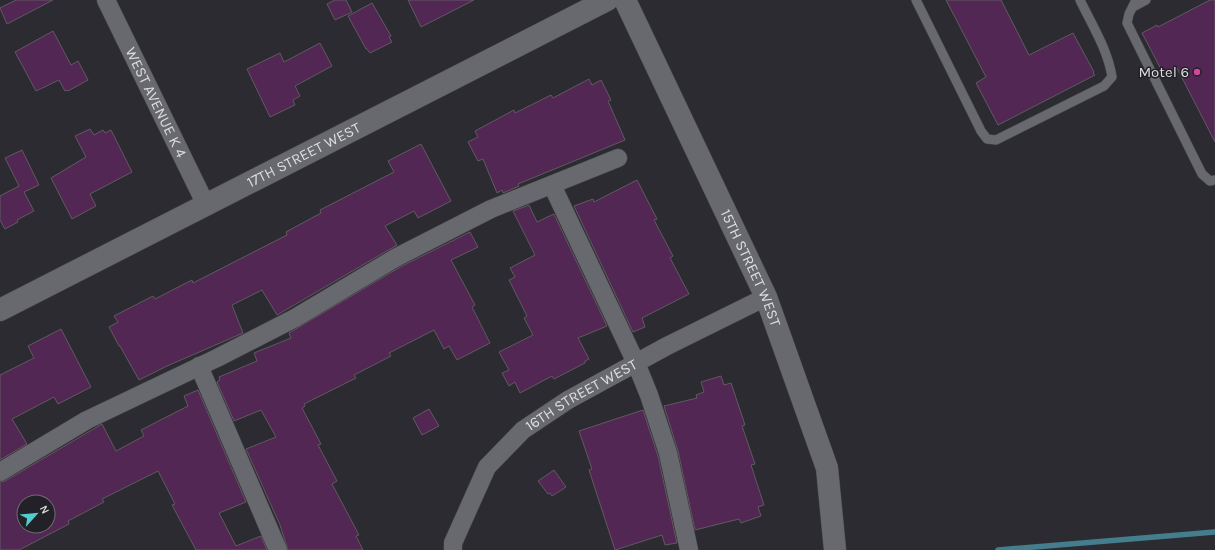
<svg xmlns="http://www.w3.org/2000/svg" width="1215" height="550" font-family="Karla,sans-serif">
	<style>
		.lines { fill: none; stroke-linecap: round; stroke-linejoin: round }
		.stream { stroke: #447d8c; stroke-width: 5.5 }
		.building { fill: #532754; stroke: #605a60; fill-rule: evenodd }
		.service-casing { stroke: #48484d; stroke-width: 10 }
		.minor-casing { stroke: #48484d; stroke-width: 19 }
		.tertiary-casing { stroke: #48484d; stroke-width: 23 }
		.service { stroke: #68686f; stroke-width: 9 }
		.minor { stroke: #68686f; stroke-width: 18 }
		.tertiary { stroke: #68686f; stroke-width: 22 }
		.hotel-dot { fill: #d1479c; stroke: #222127; stroke-width: 1.5 }
		.labels { text-anchor: middle; dominant-baseline: central; stroke-width: 3; stroke-linejoin: round; paint-order: stroke }
		.poi-label { font-size: 15px; fill: #dddde1; stroke: #222127; text-anchor: end }
		.street-label { font-size: 15px; fill: #dddde1; stroke: #222127 }
	</style>
	<rect width="100%" height="100%" fill="#2b2b31"/>
	<g class="lines">
		<!-- stream -->
		<path class="stream" d="M 998,550 L 1215,532"/>
	</g>
	<!-- building -->
	<path class="building" d="M 16,0 L 53,0 L 7,24 L 0,8 Z
		M 335,0 L 346,0 L 352,12 L 335,20 L 327,4 Z
		M 408,0 L 474,0 L 421,27 Z
		M 946,0 L 1001,0 L 1029,55 L 1073,33 L 1094,72 L 1093,73 L 1095,75 L 998,125 L 976,83 L 986,77 Z
		M 1210,0 L 1215,0 L 1215,142 L 1177,68 L 1164,75 L 1142,33 L 1157,25 L 1158,27 Z
		M 372,3 L 391,36 L 389,37 L 392,42 L 370,53 L 367,49 L 366,49 L 348,16 Z
		M 53,31 L 71,65 L 78,61 L 88,80 L 68,91 L 67,90 L 65,91 L 59,80 L 36,91 L 15,52 Z
		M 320,43 L 332,66 L 295,86 L 300,96 L 293,100 L 295,105 L 270,117 L 247,69 L 280,53 L 284,62 Z
		M 589,79 L 592,85 L 601,80 L 611,100 L 608,101 L 625,140 L 518,184 L 519,186 L 503,193 L 502,190 L 497,193 L 483,159 L 478,161 L 468,142 L 478,137 L 475,131 L 514,110 L 515,113 L 551,95 L 553,98 Z
		M 90,129 L 94,135 L 103,130 L 105,133 L 111,130 L 132,172 L 90,194 L 96,206 L 72,219 L 51,178 L 86,157 L 75,136 Z
		M 421,144 L 451,201 L 418,218 L 414,211 L 385,226 L 397,245 L 277,315 L 262,290 L 232,305 L 243,333 L 167,366 L 139,380 L 120,346 L 119,346 L 109,327 L 118,322 L 114,316 L 153,296 L 155,299 L 192,280 L 193,283 L 287,235 L 286,232 L 321,213 L 320,210 L 394,172 L 388,161 Z
		M 22,150 L 39,185 L 24,192 L 34,211 L 17,220 L 18,222 L 5,229 L 0,220 L 0,196 L 19,186 L 5,158 Z
		M 637,180 L 657,219 L 654,220 L 673,256 L 670,258 L 689,294 L 642,318 L 645,327 L 633,332 L 574,206 L 593,199 L 594,202 Z
		M 529,205 L 537,222 L 554,214 L 607,326 L 578,338 L 589,359 L 585,361 L 585,363 L 554,379 L 552,376 L 520,393 L 515,382 L 509,386 L 502,373 L 509,370 L 499,352 L 533,335 L 524,318 L 527,316 L 509,280 L 515,277 L 510,268 L 535,255 L 513,211 Z
		M 470,232 L 478,247 L 451,260 L 475,305 L 472,307 L 490,343 L 457,360 L 449,346 L 444,349 L 434,330 L 389,353 L 391,356 L 354,375 L 356,378 L 304,404 L 305,406 L 302,408 L 321,444 L 318,445 L 337,481 L 332,484 L 359,535 L 356,536 L 363,550 L 288,550 L 280,525 L 246,449 L 276,437 L 261,410 L 234,421 L 217,382 L 220,380 L 219,377 L 257,361 L 254,353 L 291,338 L 289,333 L 402,266 Z
		M 61,329 L 91,387 L 58,404 L 54,397 L 12,419 L 27,444 L 0,460 L 0,375 L 34,358 L 28,346 Z
		M 721,376 L 724,385 L 731,383 L 745,425 L 742,426 L 755,464 L 751,465 L 764,505 L 758,507 L 761,516 L 741,523 L 739,519 L 695,530 L 678,451 L 664,406 L 697,398 L 696,395 L 704,392 L 701,382 Z
		M 198,390 L 246,502 L 219,513 L 236,546 L 261,536 L 267,550 L 196,550 L 172,505 L 175,504 L 158,471 L 102,499 L 104,502 L 68,521 L 69,524 L 19,550 L 0,550 L 0,482 L 5,481 L 102,424 L 116,451 L 144,436 L 141,430 L 188,406 L 184,396 ZM 24,502 L 48,502 L 48,526 L 24,526 Z
		M 429,409 L 439,426 L 422,435 L 413,418 Z
		M 643,410 L 658,456 L 677,543 L 665,545 L 662,535 L 615,550 L 589,470 L 592,469 L 579,431 Z
		M 554,470 L 566,487 L 552,496 L 550,493 L 548,494 L 538,481 Z"/>
	<g class="lines">
		<defs>
			<path id="service" d="M 916,0 L 981,131 L 987,139 L 996,140 L 1104,86 L 1112,77 C 1108,50 1092,25 1080,0
				M 1136,0 L 1129,14 L 1127,23 L 1202,174 L 1210,181 L 1215,180
				M 1133,7 L 1146,0"/>
			<g id="minor">
				<path id="s1" d="M 106,0 L 206,205"/>
				<path d="M 552,185 L 636,363 L 649,395 L 668,453 L 689,550"/>
				<path d="M 199,366 L 278,550"/>
				<path d="M 0,472 L 87,420 L 217,358 L 295,318 L 397,257 L 491,209 L 618,158"/>
				<path id="s2" d="M 453,550 L 453,543 L 487,467 L 523,430 L 568,400 L 667,346 L 766,297"/>
			</g>
			<g id="tertiary">
				<path id="s3" d="M 625,0 L 766,297 L 827,468 L 835,550"/>
				<path id="s4" d="M 0,310 L 607,0"/>
			</g>
		</defs>
		<!-- service casing -->
		<use href="#service" class="service-casing"/>
		<!-- minor casing -->
		<use href="#minor" class="minor-casing"/>
		<!-- tertiary casing -->
		<use href="#tertiary" class="tertiary-casing"/>
		<!-- service -->
		<use href="#service" class="service"/>
		<!-- minor -->
		<use href="#minor" class="minor"/>
		<!-- tertiary -->
		<use href="#tertiary" class="tertiary"/>
	</g>
	<!-- markers -->
	<circle class="hotel-dot" cx="1197" cy="72" r="4"/>
	<g class="labels">
		<!-- poi labels -->
		<g class="poi-label">
			<text x="1189" y="72">Motel 6</text>
		</g>
		<!-- street labels -->
		<g class="street-label">
			<text stroke="none"><textPath href="#s1" startOffset="114">WEST AVENUE K 4</textPath></text>
			<text stroke="none"><textPath href="#s4" startOffset="341">17TH STREET WEST</textPath></text>
			<text stroke="none"><textPath href="#s3" startOffset="296">15TH STREET WEST</textPath></text>
			<text stroke="none"><textPath href="#s2" startOffset="210">16TH STREET WEST</textPath></text>
		</g>
	</g>
	<!-- north arrow -->
	<g transform="translate(36 514) rotate(63)"><circle r="19" fill="#222127" stroke="#6d6c71"/>
	<path d="M0-3L7 15L0 10L-7 15Z" fill="#52cdcd"/>
	<text y="-6" font-size="11" font-weight="bold" text-anchor="middle" fill="#dddde1">N</text>
	</g>
</svg>
